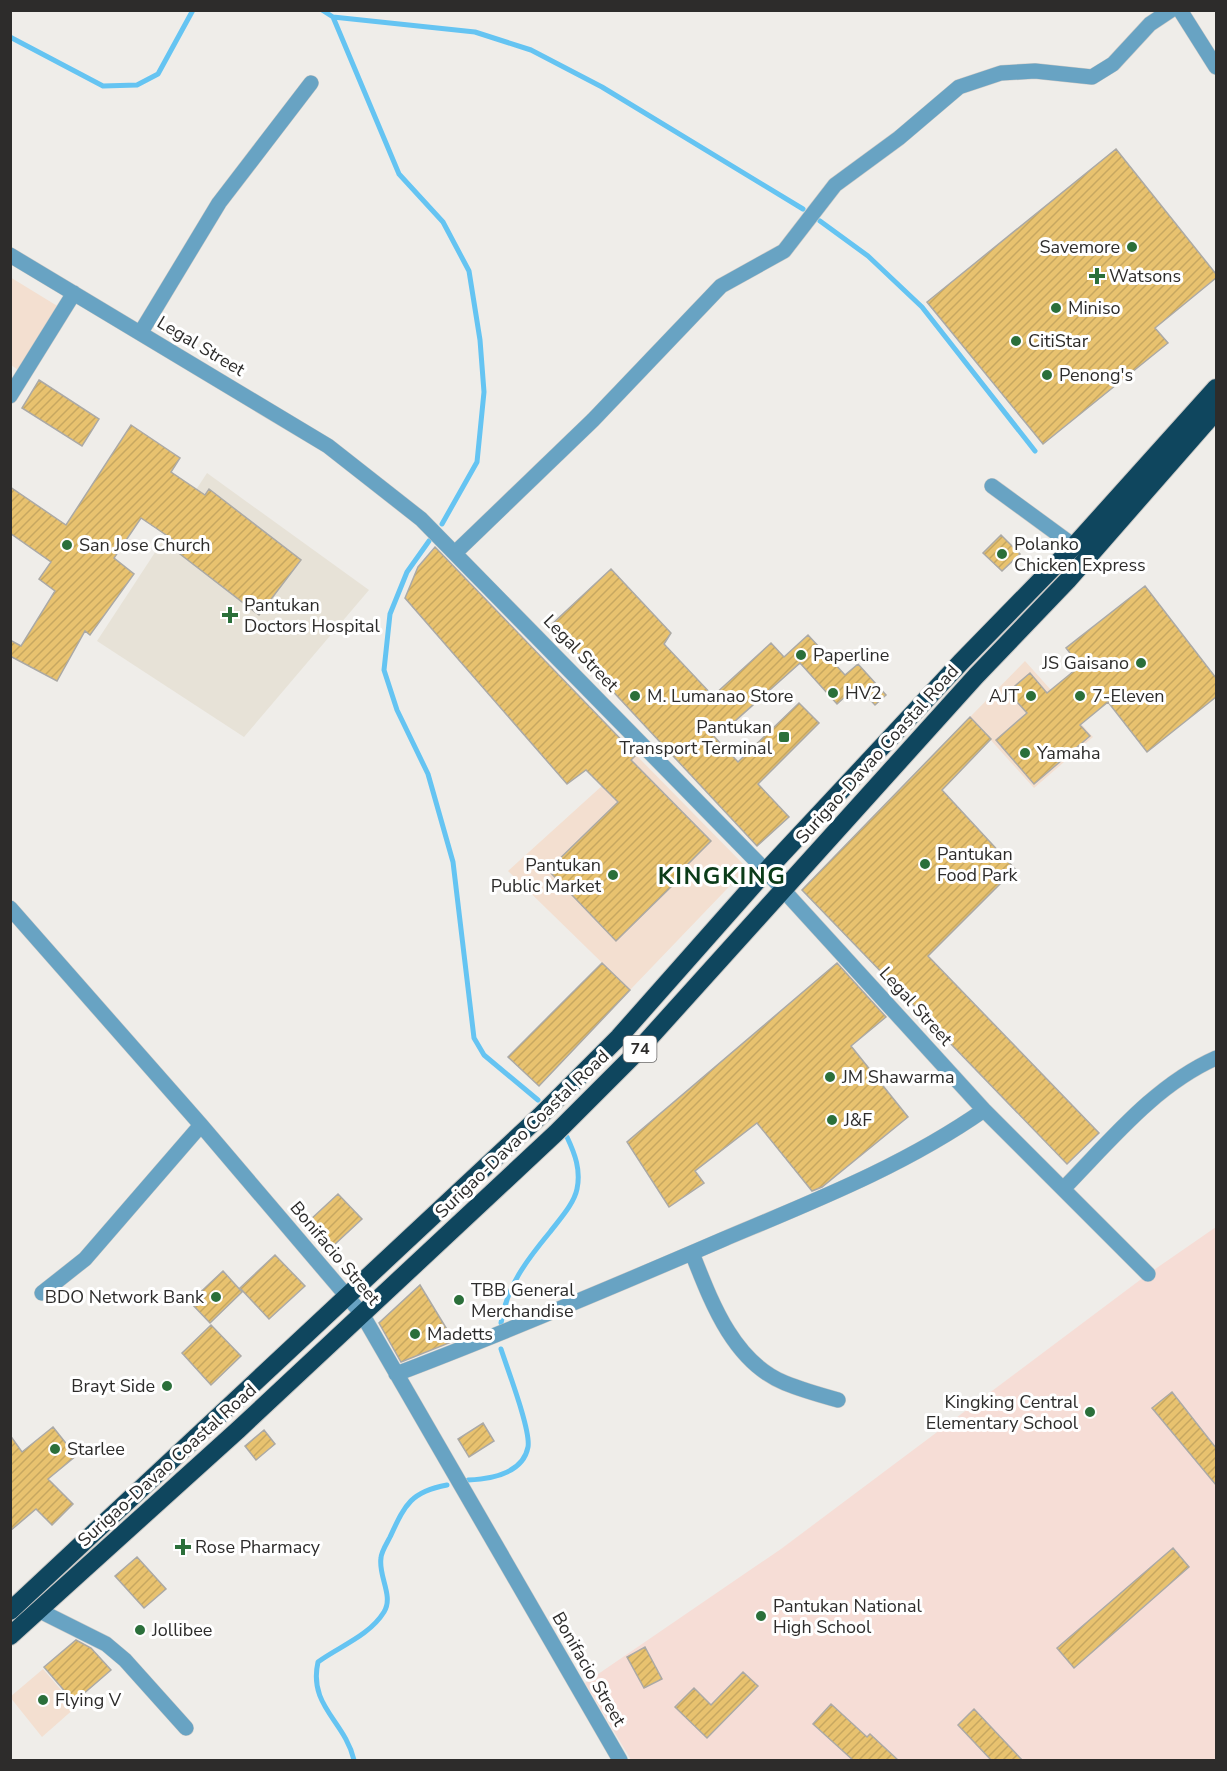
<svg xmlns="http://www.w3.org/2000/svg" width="1227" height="1771" font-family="'Nunito Sans',sans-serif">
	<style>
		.commercial { fill: #f3dfd0 }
		.education { fill: #f6ddd6 }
		.built { fill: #e7e2d7 }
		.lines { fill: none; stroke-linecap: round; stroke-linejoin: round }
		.stream { stroke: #65c4f2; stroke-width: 5 }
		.building { fill: url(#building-hatch); stroke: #aba9a5; stroke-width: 1.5 }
		.minor-casing { stroke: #cccac7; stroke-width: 16 }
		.highway-casing { stroke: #cccac7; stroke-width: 20 }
		.minor { stroke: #68a3c3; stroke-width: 15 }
		.highway { stroke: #0f465e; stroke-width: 18 }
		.poi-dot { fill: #2b6f3a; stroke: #fff; stroke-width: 2 }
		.labels { text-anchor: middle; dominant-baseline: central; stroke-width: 6; stroke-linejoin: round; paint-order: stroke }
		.shield { fill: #fff; stroke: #6c6b6b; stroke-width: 1.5 }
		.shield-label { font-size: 16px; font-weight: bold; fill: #2d2c2b }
		.poi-label { font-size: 18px; fill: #2d2c2b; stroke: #fff; text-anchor: start }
		.street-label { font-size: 18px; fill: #2d2c2b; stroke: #fff }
		.district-label { font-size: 24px; font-weight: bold; letter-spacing: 1.5px; fill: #0b3c19; stroke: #fff }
	</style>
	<defs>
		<pattern id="building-hatch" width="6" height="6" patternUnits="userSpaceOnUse" patternTransform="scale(1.5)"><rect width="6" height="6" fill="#e8c26f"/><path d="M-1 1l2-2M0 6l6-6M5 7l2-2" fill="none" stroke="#c7a760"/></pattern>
	</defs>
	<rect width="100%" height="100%" fill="#efede9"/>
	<!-- commercial -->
	<path class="commercial" d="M 10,277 L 59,307 L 20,371 L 11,365 Z
		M 1025,661 L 1093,737 L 1034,788 L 970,717 Z
		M 636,755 L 747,868 L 630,990 L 508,871 Z
		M 43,1669 L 76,1707 L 42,1737 L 10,1697 Z"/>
	<!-- education -->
	<path class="education" d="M 1216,1227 L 1216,1760 L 631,1760 L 585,1683 L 781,1549 L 1148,1274 Z"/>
	<!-- built -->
	<path class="built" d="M 207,473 L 369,590 L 244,737 L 97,641 Z"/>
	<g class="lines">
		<!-- stream -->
		<path class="stream" d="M 322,10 L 333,17 L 475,32 L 531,50 L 602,87 L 803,209
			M 333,17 L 399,174 L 443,222 L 469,271 L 480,340 L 484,392 L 477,462 L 442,524
			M 10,37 L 103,86 L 137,85 L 158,74 L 193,10
			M 820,221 L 868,256 L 922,307 L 1035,451
			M 429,541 L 407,572 L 390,614 L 384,670 L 397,710 L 428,774 L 453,862 L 474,1038 L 484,1055 L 538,1100
			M 501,1323 C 507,1286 526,1261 550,1232 C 559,1220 574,1204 577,1189 C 581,1170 575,1154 567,1137
			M 468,1480 C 489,1479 523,1474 528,1447 C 531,1430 507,1368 501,1349
			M 354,1760 C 345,1721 308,1706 318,1662 C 340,1646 369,1636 384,1612 C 394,1596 378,1576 381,1558 C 381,1552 387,1543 390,1537 C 405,1505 410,1492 447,1485"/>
	</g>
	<!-- building -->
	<path class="building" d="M 1116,149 L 1216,274 L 1216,278 L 1155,328 L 1168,343 L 1043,444 L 927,302 Z
		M 39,380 L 99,419 L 82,446 L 22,408 Z
		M 131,425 L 180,458 L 171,472 L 205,495 L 209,489 L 301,560 L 259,615 L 167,544 L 172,539 L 141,518 L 114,558 L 134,574 L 90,635 L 85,631 L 57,681 L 10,656 L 10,640 L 21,646 L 55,591 L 39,579 L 51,562 L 10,533 L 10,487 L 66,525 Z
		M 1001,535 L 1020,554 L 1002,571 L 983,553 Z
		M 435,547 L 636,755 L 631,760 L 711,841 L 675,877 L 678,880 L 616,941 L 548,870 L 618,802 L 586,770 L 567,784 L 405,598 L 418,567 Z
		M 611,569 L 671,633 L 664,644 L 713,696 L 771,643 L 784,657 L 808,635 L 845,675 L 858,664 L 886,695 L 875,705 L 857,686 L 837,704 L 800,663 L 735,721 L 709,731 L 738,762 L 799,703 L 819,723 L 758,784 L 789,817 L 757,846 L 551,625 Z
		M 1145,586 L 1216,678 L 1216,697 L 1147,752 L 1108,702 L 1080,725 L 1090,736 L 1034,784 L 996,740 L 1027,713 L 1008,692 L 1030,673 L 1047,693 L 1080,666 L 1066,648 Z
		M 970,717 L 991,739 L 942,790 L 1015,869 L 928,956 L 1099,1133 L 1067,1164 L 802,890 Z
		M 602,963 L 630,990 L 539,1086 L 508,1057 Z
		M 837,963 L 886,1017 L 851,1046 L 908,1117 L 822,1187 L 812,1191 L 757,1123 L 695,1171 L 704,1183 L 669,1207 L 627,1142 Z
		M 338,1194 L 362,1219 L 333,1246 L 310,1220 Z
		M 275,1255 L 305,1286 L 269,1319 L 240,1288 Z
		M 223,1271 L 242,1292 L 210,1323 L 190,1302 Z
		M 420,1285 L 454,1341 L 401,1362 L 379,1323 Z
		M 211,1325 L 241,1356 L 211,1385 L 182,1353 Z
		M 1172,1392 L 1216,1448 L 1216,1485 L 1152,1408 Z
		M 483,1423 L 494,1441 L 469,1457 L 458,1439 Z
		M 53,1427 L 76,1456 L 48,1479 L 73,1504 L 52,1525 L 36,1509 L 10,1531 L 10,1435 L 22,1452 Z
		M 264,1430 L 275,1444 L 256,1460 L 245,1446 Z
		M 1173,1548 L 1189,1567 L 1074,1668 L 1057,1648 Z
		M 137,1557 L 166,1589 L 144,1608 L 115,1576 Z
		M 76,1640 L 91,1648 L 111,1670 L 74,1702 L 44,1667 Z
		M 645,1647 L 662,1679 L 644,1688 L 627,1657 Z
		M 743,1672 L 758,1686 L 707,1738 L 675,1707 L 694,1688 L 711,1705 Z
		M 831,1704 L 867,1737 L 870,1734 L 899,1761 L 854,1761 L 813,1724 Z
		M 974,1709 L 1023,1761 L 992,1761 L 958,1725 Z"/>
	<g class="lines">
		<defs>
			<path id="minor" d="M 1180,10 L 1216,67
				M 10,255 L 328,446 L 421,519 L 766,871 L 984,1110 L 1148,1274
				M 141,332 L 219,203 L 311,83
				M 10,396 L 74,293
				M 992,486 L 1074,546
				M 456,552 L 593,420 L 721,286 L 784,251 L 835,185 L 899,138 L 959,87 L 1001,73 L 1035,71 L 1092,77 L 1113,64 L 1150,24 L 1171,10
				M 10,908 L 201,1125 L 362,1314 L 620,1760
				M 1064,1188 C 1110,1141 1155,1085 1216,1058
				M 692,1253 C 711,1301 733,1362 785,1383 C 802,1390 820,1395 838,1400
				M 42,1293 L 85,1259 L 201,1125
				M 396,1374 C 507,1332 615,1286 724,1239 C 814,1201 904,1166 984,1110
				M 38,1610 L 106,1644 L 125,1660 L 186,1728"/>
			<path id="highway" d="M 10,1611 L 540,1116 L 619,1037 L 766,871 L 961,662 L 1074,546 L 1216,388
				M 10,1636 L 238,1430 L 556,1133 L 635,1054 L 976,676 L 1068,580 L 1216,411"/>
		</defs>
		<!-- minor casing -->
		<use href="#minor" class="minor-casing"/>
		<!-- highway casing -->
		<use href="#highway" class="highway-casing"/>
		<!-- minor -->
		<use href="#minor" class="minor"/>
		<!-- highway -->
		<use href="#highway" class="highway"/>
	</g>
	<!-- markers -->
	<g class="poi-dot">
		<circle cx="1132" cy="247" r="6"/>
		<path d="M1094 267h6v6h6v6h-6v6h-6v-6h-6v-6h6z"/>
		<circle cx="1056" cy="308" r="6"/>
		<circle cx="1016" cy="341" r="6"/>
		<circle cx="1047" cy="375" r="6"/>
		<circle cx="67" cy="545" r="6"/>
		<circle cx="1002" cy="554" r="6"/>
		<path d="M227 606h6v6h6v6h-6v6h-6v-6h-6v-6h6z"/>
		<circle cx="801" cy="655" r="6"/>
		<circle cx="1141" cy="663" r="6"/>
		<circle cx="833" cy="693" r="6"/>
		<circle cx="635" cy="696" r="6"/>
		<circle cx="1031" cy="696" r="6"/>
		<circle cx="1080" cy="696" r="6"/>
		<rect x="778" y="731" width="12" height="12" rx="3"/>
		<circle cx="1025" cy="753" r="6"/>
		<circle cx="925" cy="864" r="6"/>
		<circle cx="613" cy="875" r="6"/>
		<circle cx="830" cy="1077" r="6"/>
		<circle cx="832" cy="1120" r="6"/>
		<circle cx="216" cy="1297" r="6"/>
		<circle cx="459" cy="1300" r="6"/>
		<circle cx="415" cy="1334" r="6"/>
		<circle cx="167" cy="1386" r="6"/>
		<circle cx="1090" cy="1412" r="6"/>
		<circle cx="55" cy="1449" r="6"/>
		<path d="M180 1538h6v6h6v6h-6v6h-6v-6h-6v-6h6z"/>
		<circle cx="761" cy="1616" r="6"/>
		<circle cx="140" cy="1630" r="6"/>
		<circle cx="43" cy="1700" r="6"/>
	</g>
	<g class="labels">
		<!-- shield labels -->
		<rect class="shield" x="623.5" y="1036" width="33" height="26" rx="4.5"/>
		<g class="shield-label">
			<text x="640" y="1049">74</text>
		</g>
		<!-- poi labels -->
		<g class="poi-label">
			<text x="1120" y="247" text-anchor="end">Savemore</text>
			<text x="1109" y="276">Watsons</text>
			<text x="1068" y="308">Miniso</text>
			<text x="1028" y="341">CitiStar</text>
			<text x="1059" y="375">Penong's</text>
			<text x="1014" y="544">Polanko<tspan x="1014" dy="21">Chicken Express</tspan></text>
			<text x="79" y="545">San Jose Church</text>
			<text x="244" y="605">Pantukan<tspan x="244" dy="21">Doctors Hospital</tspan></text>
			<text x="813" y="655">Paperline</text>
			<text x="1129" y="663" text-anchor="end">JS Gaisano</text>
			<text x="845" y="693">HV2</text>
			<text x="647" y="696">M. Lumanao Store</text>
			<text x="1019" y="696" text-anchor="end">AJT</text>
			<text x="1092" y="696">7-Eleven</text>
			<text x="772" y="727" text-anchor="end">Pantukan<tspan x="772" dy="21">Transport Terminal</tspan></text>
			<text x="1037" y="753">Yamaha</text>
			<text x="937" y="854">Pantukan<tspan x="937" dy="21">Food Park</tspan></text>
			<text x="601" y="865" text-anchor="end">Pantukan<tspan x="601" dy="21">Public Market</tspan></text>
			<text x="842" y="1077">JM Shawarma</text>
			<text x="844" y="1120">J&amp;F</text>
			<text x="471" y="1290">TBB General<tspan x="471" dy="21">Merchandise</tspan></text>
			<text x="204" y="1297" text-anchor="end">BDO Network Bank</text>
			<text x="427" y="1334">Madetts</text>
			<text x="155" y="1386" text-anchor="end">Brayt Side</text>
			<text x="1078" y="1402" text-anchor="end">Kingking Central<tspan x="1078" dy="21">Elementary School</tspan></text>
			<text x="67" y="1449">Starlee</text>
			<text x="195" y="1547">Rose Pharmacy</text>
			<text x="773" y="1606">Pantukan National<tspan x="773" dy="21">High School</tspan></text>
			<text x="152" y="1630">Jollibee</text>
			<text x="55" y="1700">Flying V</text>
		</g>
		<!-- street labels -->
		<g class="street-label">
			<text transform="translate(201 346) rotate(31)">Legal Street</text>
			<text transform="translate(581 653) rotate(46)">Legal Street</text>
			<text transform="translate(877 754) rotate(-48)">Surigao-Davao Coastal Road</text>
			<text transform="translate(916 1006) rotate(48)">Legal Street</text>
			<text transform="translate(522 1134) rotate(-44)">Surigao-Davao Coastal Road</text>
			<text transform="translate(335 1253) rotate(50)">Bonifacio Street</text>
			<text transform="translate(167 1465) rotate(-42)">Surigao-Davao Coastal Road</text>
			<text transform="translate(589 1669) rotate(60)">Bonifacio Street</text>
		</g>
		<!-- district labels -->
		<g class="district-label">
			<text x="722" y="876">KINGKING</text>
		</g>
	</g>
	<!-- border -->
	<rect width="1227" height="1771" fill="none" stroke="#2d2c2b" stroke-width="24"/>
</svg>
